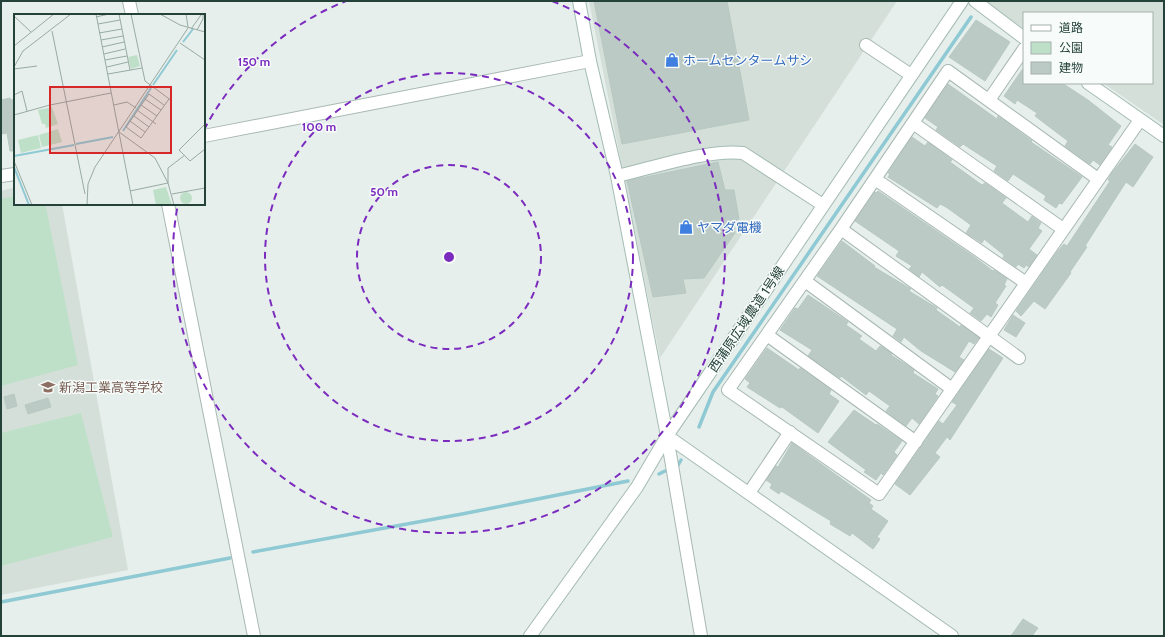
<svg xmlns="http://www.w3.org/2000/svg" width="1165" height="637" font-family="Cabin,'Noto Sans JP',sans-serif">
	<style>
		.built { fill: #d4dfda }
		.green { fill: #bfe0c8 }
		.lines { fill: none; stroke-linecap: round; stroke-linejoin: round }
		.stream { stroke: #8ec9d4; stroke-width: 3.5 }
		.building { fill: #bbcac4; stroke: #b8c9c2 }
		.street-casing { stroke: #a8b8b2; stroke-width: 14 }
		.secondary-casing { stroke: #a4bbb3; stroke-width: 14 }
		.street { stroke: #fff; stroke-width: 12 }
		.secondary { stroke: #fff; stroke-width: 12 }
		.ring { fill: none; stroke: #7b2cbf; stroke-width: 2; stroke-dasharray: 7 5 }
		.labels { text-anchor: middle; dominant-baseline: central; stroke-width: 3; stroke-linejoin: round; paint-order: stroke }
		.shop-label { font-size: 13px; fill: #366cbe; stroke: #f7fbf9; text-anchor: start }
		.street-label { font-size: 13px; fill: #24423a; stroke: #f7fbf9 }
		.education-label { font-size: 13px; fill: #785e54; stroke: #f7fbf9; text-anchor: start }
		.inset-river { fill: none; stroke: #8ec9d4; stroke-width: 2 }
		.inset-road { fill: none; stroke: #98aaa4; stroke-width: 1 }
		.view { fill: #d62828; fill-opacity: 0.15; stroke: #d62828; stroke-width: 2 }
		.inset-edge { fill: none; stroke: #24423a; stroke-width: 2 }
		.centre { fill: #7b2cbf; stroke: #f7fbf9; stroke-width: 2 }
		.ring-label { font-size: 12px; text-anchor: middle; font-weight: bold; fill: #7b2cbf; stroke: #f7fbf9; stroke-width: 3; stroke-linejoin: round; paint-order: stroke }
	</style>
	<rect width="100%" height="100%" fill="#e6efeb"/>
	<!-- built -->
	<path class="built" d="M 589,1 L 897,1 L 660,358 Z
		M 989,1 L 1164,1 L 1164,125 L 1103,83 L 1152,83 L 1152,13 L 1024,13 L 1024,29 L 987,4 Z
		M 15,187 L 15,204 L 62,204 L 128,570 L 1,595 L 1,191 Z"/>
	<!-- green -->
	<path class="green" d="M 15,196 L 15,204 L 40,204 L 46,207 L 78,365 L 1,386 L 1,199 Z
		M 81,413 L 113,537 L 1,566 L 1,433 Z"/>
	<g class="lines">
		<!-- stream -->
		<path class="stream" d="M 699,427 L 713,392 L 971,17
			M 677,467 L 681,460
			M 659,474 L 665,471
			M 253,552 L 462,514 L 628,481
			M 1,602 L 230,558"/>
	</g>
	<!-- building -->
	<path class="building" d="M 594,1 L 727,1 L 749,120 L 622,144 Z
		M 976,20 L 1010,42 L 985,81 L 949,57 Z
		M 1024,67 L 1024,83 L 1062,83 L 1088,100 L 1121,126 L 1108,145 L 1112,147 L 1100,165 L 1093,160 L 1090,164 L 1065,146 L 1068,141 L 1035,116 L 1037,113 L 1017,100 L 1015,104 L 1004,96 Z
		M 948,84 L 997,119 L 998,116 L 1032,141 L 1031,142 L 1082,177 L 1062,204 L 1059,203 L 1056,208 L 1044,200 L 1046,196 L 1013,174 L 1008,181 L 994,171 L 997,166 L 963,144 L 960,147 L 936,130 L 938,127 L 925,118 Z
		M 10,98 L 11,100 L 15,99 L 15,151 L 10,151 L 7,133 L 2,134 L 1,128 L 1,100 Z
		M 912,137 L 925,146 L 928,142 L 952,160 L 950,162 L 982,185 L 985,183 L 1006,198 L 1002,203 L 1028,222 L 1032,216 L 1041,223 L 1038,228 L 1042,231 L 1029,249 L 1037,255 L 1029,267 L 1026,265 L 1024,268 L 1018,264 L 1016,267 L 1003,258 L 1004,255 L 984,239 L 982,243 L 966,233 L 971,225 L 946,207 L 940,204 L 937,208 L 888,177 L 890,174 L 888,173 Z
		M 1135,144 L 1153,157 L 1133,187 L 1126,182 L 1085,246 L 1087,247 L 1070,272 L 1071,273 L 1045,309 L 1034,301 L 1021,316 L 1016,311 L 1057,252 L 1064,244 L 1067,246 L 1110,181 L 1108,180 L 1112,173 Z
		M 718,162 L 725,190 L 734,190 L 739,219 L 733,222 L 735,233 L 704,278 L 683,279 L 686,293 L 653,297 L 627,181 Z
		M 878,191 L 973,256 L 993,271 L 994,270 L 1007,279 L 1004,285 L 1006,286 L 995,303 L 998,305 L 991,317 L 987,314 L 981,321 L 970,313 L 974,308 L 942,285 L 940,287 L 922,272 L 919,277 L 909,269 L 912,266 L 896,256 L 899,251 L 855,221 L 875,192 L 876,193 Z
		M 842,241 L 875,266 L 874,267 L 911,289 L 909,291 L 937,308 L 936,310 L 960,327 L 961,325 L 979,338 L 974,344 L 969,341 L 959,357 L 964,360 L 955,372 L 921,351 L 904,337 L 901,342 L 893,336 L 897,329 L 817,276 Z
		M 808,295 L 848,322 L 846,325 L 862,336 L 859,339 L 876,351 L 880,346 L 884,348 L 892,354 L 891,355 L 914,370 L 913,373 L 938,389 L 935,394 L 938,396 L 919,424 L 912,418 L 906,426 L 886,411 L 890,406 L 869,391 L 866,395 L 841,376 L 840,378 L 808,356 L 812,350 L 780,330 L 795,308 L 798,309 Z
		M 1013,315 L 1025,323 L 1016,337 L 1004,330 Z
		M 767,348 L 799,370 L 800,368 L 831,390 L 829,394 L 839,401 L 818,433 L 782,407 L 780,408 L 747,387 L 750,383 L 745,379 Z
		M 989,349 L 1003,358 L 950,440 L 947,437 L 935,453 L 940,457 L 910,495 L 895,484 L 939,421 L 943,424 L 957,405 L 952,402 Z
		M 14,394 L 17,406 L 7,409 L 4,397 Z
		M 48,398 L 51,407 L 28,414 L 25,405 Z
		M 854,410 L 876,425 L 877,424 L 902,441 L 894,452 L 897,455 L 883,475 L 881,473 L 876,480 L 864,472 L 866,470 L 828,442 Z
		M 792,443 L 871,500 L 869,503 L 873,506 L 871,509 L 888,521 L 877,537 L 880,539 L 873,549 L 852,533 L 850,536 L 830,524 L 831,521 L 781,491 L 779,494 L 770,488 L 772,484 L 766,480 L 776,466 L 778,467 Z
		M 1023,619 L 1038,628 L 1032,636 L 1011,636 Z"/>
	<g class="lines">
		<defs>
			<path id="street" d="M 129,1 L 132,15
				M 866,45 L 911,75
				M 989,100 L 1024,49
				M 913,123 L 1063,229
				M 204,136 L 590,61
				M 1,176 L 15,174
				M 875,179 L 1026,283
				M 1098,179 L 948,71 L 841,229 L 728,390 L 879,494 L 1140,120
				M 168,204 L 254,636
				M 841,229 L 1019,358
				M 805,281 L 952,389
				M 767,335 L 916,442
				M 667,436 L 701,636
				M 749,493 L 790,432"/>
			<path id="secondary" d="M 579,1 L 590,61 L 617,176 L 667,436 L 952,636
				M 975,1 L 1024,38
				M 1088,83 L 1164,136
				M 617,176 C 653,168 707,149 743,153 L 823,205
				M 530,636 L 637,487 L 667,436 L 962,1"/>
		</defs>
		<!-- street casing -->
		<use href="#street" class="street-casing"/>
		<!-- secondary casing -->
		<use href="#secondary" class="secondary-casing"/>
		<!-- street -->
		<use href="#street" class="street"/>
		<!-- secondary -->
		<use href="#secondary" class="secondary"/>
	</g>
	<!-- distance rings -->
	<g class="ring">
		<circle cx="449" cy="257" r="92"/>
		<circle cx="449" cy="257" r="184"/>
		<path d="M204 130A276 276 0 0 1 346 1M552 1A276 276 0 1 1 178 204"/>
	</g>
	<!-- icons -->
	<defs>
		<symbol id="shop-bare" viewBox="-9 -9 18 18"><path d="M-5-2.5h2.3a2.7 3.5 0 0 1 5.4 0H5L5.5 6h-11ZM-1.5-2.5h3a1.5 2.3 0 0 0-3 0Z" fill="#3f7fe0" stroke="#f7fbf9" stroke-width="2.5" paint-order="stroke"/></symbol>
		<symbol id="school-bare" viewBox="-9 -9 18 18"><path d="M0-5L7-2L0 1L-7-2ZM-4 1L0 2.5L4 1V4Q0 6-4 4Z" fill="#8d6e63" stroke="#f7fbf9" stroke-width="2.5" paint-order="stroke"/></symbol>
	</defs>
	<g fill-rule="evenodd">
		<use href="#shop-bare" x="662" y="50" width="20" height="20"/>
		<use href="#shop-bare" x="676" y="217" width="20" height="20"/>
		<use href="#school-bare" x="38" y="377" width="20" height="20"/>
	</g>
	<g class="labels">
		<!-- shop labels -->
		<g class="shop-label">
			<text x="683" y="60">ホームセンタームサシ</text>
			<text x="697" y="227">ヤマダ電機</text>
		</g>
		<!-- street labels -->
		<g class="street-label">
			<text transform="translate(746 319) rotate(-56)">西蒲原広域農道 1号線</text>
		</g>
		<!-- education labels -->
		<g class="education-label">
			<text x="59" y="387">新潟工業高等学校</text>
		</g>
	</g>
	<!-- overview -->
	<g transform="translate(14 14)">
		<rect width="191" height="191" fill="#e6efeb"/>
		<path d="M 123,41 L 126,52 L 117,55 L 114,43 ZM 38,93 L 44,110 L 32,114 L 31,110 L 28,110 L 24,96 ZM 44,115 L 48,128 L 28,133 L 25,121 ZM 24,121 L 27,134 L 7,139 L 4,126 ZM 152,173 L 158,191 L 142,191 L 139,176 ZM166 184a6 6 0 1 1 12 0a6 6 0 1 1-12 0Z" fill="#bfe0c8"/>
		<path class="inset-river" d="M 169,28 L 179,15M 139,71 L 163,36M 109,117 L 137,74M 62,130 L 99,123M 0,142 L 60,131M 0,153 L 15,191"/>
		<path class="inset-road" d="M 82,0 L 119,191M 105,0 L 116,56M 117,0 L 131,67 L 158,87M 146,0 L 166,11 L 191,18M 172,0 L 174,13M 0,2 L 17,18M 82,3 L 95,0M 84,10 L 106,6M 177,15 L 187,1M 183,16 L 189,5 L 189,0M 38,17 L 71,180M 85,19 L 108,15M 87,26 L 109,22M 166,29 L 191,46M 0,32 L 40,0M 88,33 L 110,28M 90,40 L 111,35M 91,46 L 113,42M 0,53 L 9,37 L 57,0M 93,53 L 114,48M 0,55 L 23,52M 94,60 L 128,54M 0,81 L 8,77 L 13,97M 131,85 L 147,96M 100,91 L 113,88 L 122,94M 127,91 L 143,102M 150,91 L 135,80 L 112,113 L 127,124 L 155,85M 123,96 L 142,110M 0,101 L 36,91 L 97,79M 120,102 L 135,113M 116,107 L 131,118M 191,110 L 165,136 L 176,147 L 191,135M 105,118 L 141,144 L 154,169 L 160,191M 0,147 L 18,191M 116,177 L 154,169 L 154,154 L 171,141M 158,180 L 191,174M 73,191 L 74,170 L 81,153 L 174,14"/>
		<path class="view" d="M 36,73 L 157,73 L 157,139 L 36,139 Z"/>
		<rect width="191" height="191" class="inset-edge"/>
	</g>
	<circle cx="449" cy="257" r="6" class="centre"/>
	<g class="ring-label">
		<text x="254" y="66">150 m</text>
		<text x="319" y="131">100 m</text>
		<text x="384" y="196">50 m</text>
	</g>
	<!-- border -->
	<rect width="1165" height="637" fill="none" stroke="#24423a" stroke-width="4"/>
	<!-- legend -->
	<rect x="1023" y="12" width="130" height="72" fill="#f7fbf9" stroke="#a3b1ad"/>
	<rect x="1031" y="25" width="20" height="6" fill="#ffffff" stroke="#a3b1ad"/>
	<text x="1059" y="32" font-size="12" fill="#24423a">道路</text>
	<rect x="1031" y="42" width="20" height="12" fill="#bfe0c8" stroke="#a3b1ad"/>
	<text x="1059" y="52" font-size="12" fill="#24423a">公園</text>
	<rect x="1031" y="62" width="20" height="12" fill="#bbcac4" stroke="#a3b1ad"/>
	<text x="1059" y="72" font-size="12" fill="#24423a">建物</text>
</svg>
